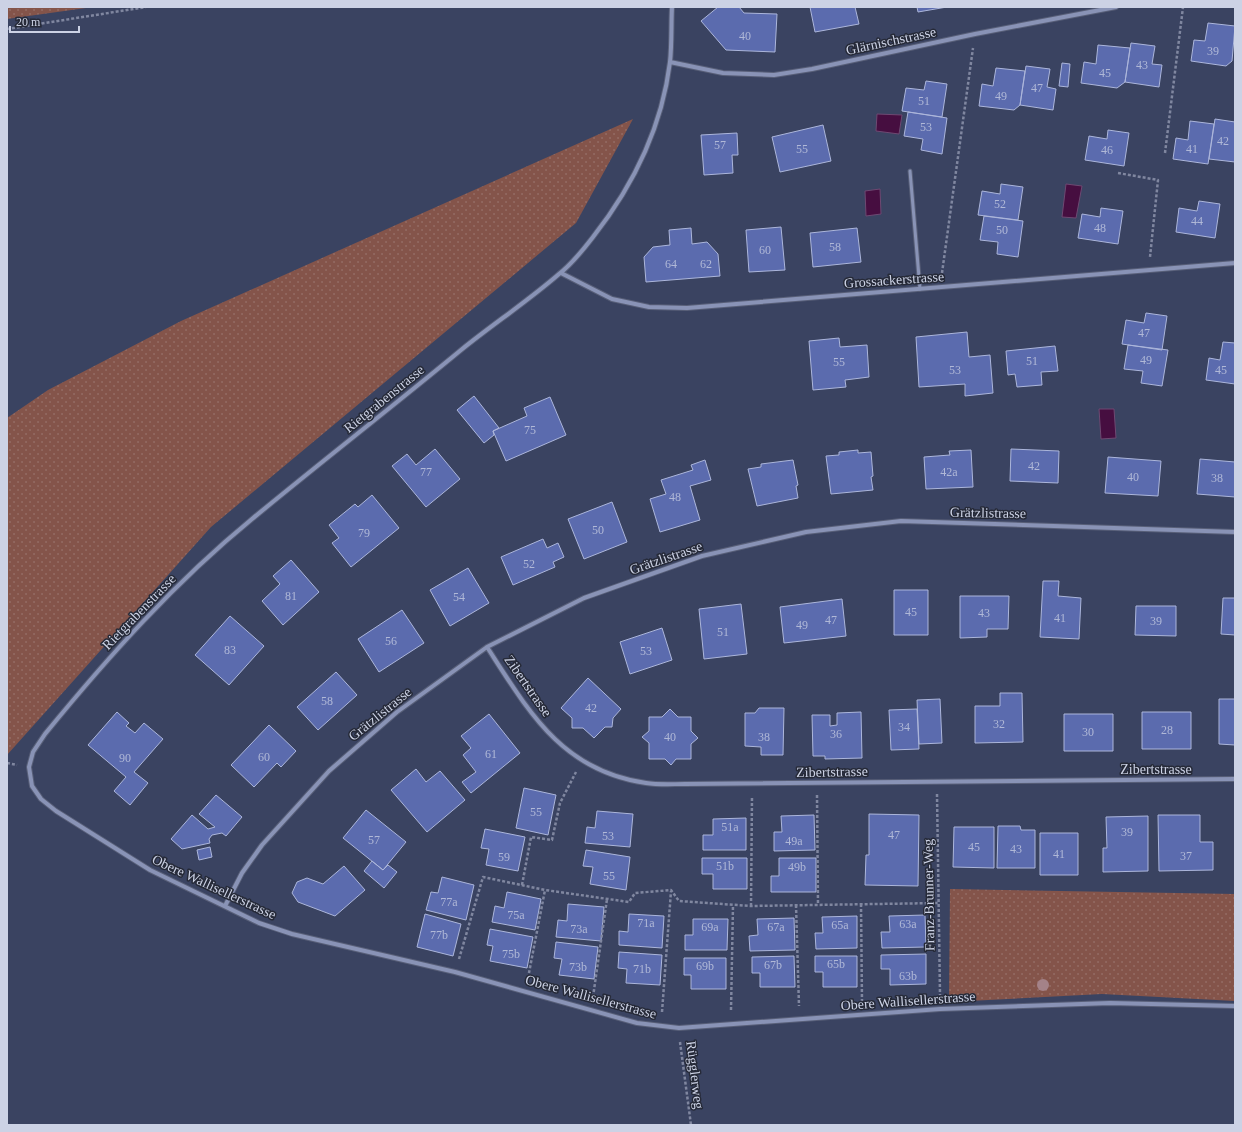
<svg xmlns="http://www.w3.org/2000/svg" width="1242" height="1132" font-family="Georgia,serif">
	<style>
		.grass { fill: url(#grass-dots) }
		.water { fill: #460e40; stroke: #6e4972 }
		.building { fill: #5b6bae; stroke: #acb6db }
		.lines { fill: none; stroke-linecap: round; stroke-linejoin: round }
		.service-casing { stroke: #585f78; stroke-width: 5 }
		.minor-casing { stroke: #585f78; stroke-width: 6 }
		.path { stroke: #8087a0; stroke-width: 2.5; stroke-dasharray: 3 2; stroke-linecap: butt }
		.service { stroke: #8993b6; stroke-width: 3 }
		.minor { stroke: #8993b6; stroke-width: 4 }
		.tree { fill: #a48288 }
		.labels { text-anchor: middle; dominant-baseline: central; stroke-width: 3; stroke-linejoin: round; paint-order: stroke }
		.number-label { font-size: 12px; fill: #b0b8d7 }
		.street-label { font-size: 14px; fill: #ccd2e5; stroke: #262a38 }
	</style>
	<defs>
		<pattern id="grass-dots" width="8" height="8" patternUnits="userSpaceOnUse"><rect width="8" height="8" fill="#84544a"/><path d="M2 2h.1M6 6h.1" fill="none" stroke="#946c64" stroke-width="1.8" stroke-linecap="round"/></pattern>
	</defs>
	<rect width="100%" height="100%" fill="#3a4361"/>
	<!-- grass -->
	<path class="grass" d="M 7,7 L 93,7 L 7,19 Z
		M 633,119 L 576,223 L 211,527 L 7,755 L 7,418 L 48,390 L 181,321 Z
		M 950,889 L 1235,894 L 1235,1001 L 1102,994 L 949,1002 Z"/>
	<!-- water -->
	<path class="water" d="M 877,114 L 902,115 L 899,134 L 876,131 Z
		M 1066,184 L 1082,186 L 1076,218 L 1062,217 Z
		M 880,189 L 881,214 L 866,216 L 865,191 Z
		M 1099,409 L 1114,409 L 1116,438 L 1101,439 Z"/>
	<!-- building -->
	<path class="building" d="M 718,7 L 739,7 L 744,13 L 777,14 L 775,52 L 726,50 L 701,21 Z
		M 810,7 L 855,7 L 859,24 L 815,32 Z
		M 917,7 L 947,7 L 918,12 Z
		M 1208,23 L 1235,26 L 1232,61 L 1226,66 L 1191,61 L 1194,40 L 1205,41 Z
		M 1131,43 L 1155,46 L 1152,64 L 1162,65 L 1159,87 L 1125,82 Z
		M 1098,45 L 1130,48 L 1125,82 L 1117,88 L 1081,83 L 1084,62 L 1096,64 Z
		M 1062,63 L 1070,64 L 1068,87 L 1059,86 Z
		M 1026,66 L 1050,69 L 1047,87 L 1056,89 L 1053,110 L 1020,105 Z
		M 996,68 L 1025,71 L 1020,105 L 1014,110 L 979,106 L 982,84 L 993,86 Z
		M 926,81 L 947,84 L 942,117 L 902,111 L 906,88 L 924,90 Z
		M 908,112 L 947,118 L 942,154 L 921,150 L 923,139 L 904,136 Z
		M 1215,119 L 1235,122 L 1235,162 L 1209,159 Z
		M 1190,121 L 1214,124 L 1208,164 L 1173,159 L 1176,138 L 1188,140 Z
		M 823,125 L 831,161 L 780,172 L 772,137 Z
		M 1108,130 L 1129,133 L 1124,166 L 1085,160 L 1089,136 L 1107,139 Z
		M 737,133 L 738,155 L 732,155 L 733,173 L 704,175 L 701,135 Z
		M 1001,184 L 1023,187 L 1018,220 L 978,215 L 982,191 L 1000,194 Z
		M 1199,201 L 1220,204 L 1215,238 L 1176,232 L 1179,208 L 1197,211 Z
		M 1101,208 L 1123,211 L 1118,244 L 1078,238 L 1082,214 L 1100,217 Z
		M 984,216 L 1023,221 L 1018,257 L 997,254 L 998,242 L 980,240 Z
		M 781,227 L 785,270 L 749,272 L 746,230 Z
		M 691,228 L 692,244 L 707,242 L 718,254 L 720,276 L 646,282 L 644,257 L 653,247 L 670,245 L 669,230 Z
		M 857,228 L 861,262 L 813,267 L 810,233 Z
		M 1146,313 L 1167,316 L 1162,350 L 1122,344 L 1126,320 L 1144,323 Z
		M 967,332 L 969,357 L 990,355 L 993,393 L 965,396 L 965,384 L 919,387 L 916,337 Z
		M 839,338 L 840,347 L 867,345 L 869,377 L 845,380 L 846,387 L 813,390 L 809,341 Z
		M 1223,342 L 1235,343 L 1235,384 L 1206,380 L 1209,358 L 1220,360 Z
		M 1128,345 L 1168,350 L 1162,386 L 1141,383 L 1143,371 L 1124,369 Z
		M 1055,346 L 1058,371 L 1041,372 L 1042,385 L 1017,387 L 1015,374 L 1008,375 L 1006,351 Z
		M 474,396 L 499,428 L 493,431 L 494,435 L 484,443 L 457,410 Z
		M 550,397 L 566,435 L 506,461 L 493,431 L 527,416 L 524,408 Z
		M 435,449 L 460,479 L 426,507 L 392,466 L 407,454 L 416,465 Z
		M 1011,449 L 1059,451 L 1058,483 L 1010,481 Z
		M 858,450 L 858,453 L 871,452 L 873,476 L 871,477 L 873,490 L 831,494 L 826,456 L 839,455 L 839,452 Z
		M 971,450 L 973,487 L 926,489 L 924,457 L 950,455 L 949,451 Z
		M 1108,457 L 1161,461 L 1158,496 L 1105,493 Z
		M 1200,459 L 1235,462 L 1235,497 L 1197,494 Z
		M 705,460 L 711,480 L 690,486 L 700,520 L 660,532 L 650,499 L 666,494 L 661,480 L 693,470 L 691,465 Z
		M 793,460 L 798,485 L 796,486 L 798,498 L 757,506 L 748,469 L 761,467 L 761,464 Z
		M 372,495 L 399,528 L 351,567 L 332,543 L 339,538 L 329,525 L 355,504 L 358,507 Z
		M 612,502 L 627,542 L 584,559 L 568,519 Z
		M 543,539 L 547,548 L 558,543 L 564,557 L 553,562 L 555,567 L 513,585 L 501,557 Z
		M 291,560 L 319,592 L 283,625 L 262,601 L 280,584 L 273,576 Z
		M 468,568 L 489,603 L 450,626 L 430,590 Z
		M 1043,581 L 1059,581 L 1058,596 L 1081,598 L 1079,639 L 1040,637 Z
		M 894,590 L 928,590 L 928,635 L 894,635 Z
		M 960,596 L 1009,596 L 1008,629 L 987,629 L 987,637 L 960,638 Z
		M 1223,598 L 1235,598 L 1235,635 L 1221,634 Z
		M 842,599 L 846,636 L 784,643 L 780,607 Z
		M 741,604 L 747,654 L 704,659 L 699,609 Z
		M 1136,606 L 1176,606 L 1176,636 L 1135,635 Z
		M 402,610 L 424,643 L 379,672 L 358,639 Z
		M 230,616 L 264,646 L 229,685 L 195,655 Z
		M 662,628 L 672,660 L 630,674 L 620,642 Z
		M 336,672 L 357,695 L 318,730 L 297,707 Z
		M 588,678 L 621,709 L 613,718 L 612,727 L 605,727 L 594,738 L 583,728 L 572,728 L 572,718 L 561,708 Z
		M 1000,693 L 1022,693 L 1023,742 L 975,743 L 975,706 L 1000,706 Z
		M 940,699 L 942,743 L 919,744 L 917,700 Z
		M 1219,699 L 1235,699 L 1235,745 L 1219,744 Z
		M 759,708 L 784,708 L 783,755 L 761,755 L 761,747 L 745,746 L 745,713 L 755,713 Z
		M 670,709 L 678,717 L 691,717 L 691,731 L 698,738 L 691,744 L 691,759 L 676,759 L 671,765 L 665,759 L 649,759 L 649,743 L 642,737 L 649,731 L 649,717 L 662,717 Z
		M 917,709 L 919,749 L 891,750 L 889,710 Z
		M 117,712 L 129,723 L 126,726 L 135,733 L 144,723 L 163,739 L 134,772 L 148,783 L 130,805 L 114,791 L 126,777 L 88,745 Z
		M 861,712 L 862,758 L 825,759 L 825,756 L 813,756 L 812,715 L 830,715 L 830,726 L 837,725 L 837,713 Z
		M 1142,712 L 1191,712 L 1191,749 L 1142,749 Z
		M 489,714 L 520,753 L 471,793 L 462,782 L 476,772 L 463,755 L 471,748 L 461,736 Z
		M 1064,714 L 1113,714 L 1113,751 L 1064,751 Z
		M 269,725 L 296,751 L 281,767 L 277,763 L 254,787 L 231,765 Z
		M 416,769 L 426,782 L 440,771 L 465,800 L 427,832 L 391,790 Z
		M 524,788 L 556,795 L 548,835 L 516,828 Z
		M 216,795 L 242,817 L 226,836 L 222,833 L 212,835 L 209,839 L 210,843 L 182,849 L 171,839 L 192,815 L 208,829 L 215,827 L 199,814 Z
		M 366,810 L 406,842 L 383,870 L 343,838 Z
		M 597,811 L 633,814 L 630,847 L 585,843 L 587,827 L 595,828 Z
		M 869,814 L 919,815 L 918,886 L 865,885 L 866,855 L 869,855 Z
		M 814,815 L 815,850 L 774,851 L 774,832 L 782,832 L 781,816 Z
		M 1158,815 L 1200,815 L 1200,842 L 1213,842 L 1213,870 L 1159,871 Z
		M 1148,816 L 1148,871 L 1103,872 L 1103,848 L 1107,848 L 1106,817 Z
		M 746,818 L 746,850 L 703,850 L 703,835 L 713,835 L 713,819 Z
		M 998,826 L 1020,826 L 1021,830 L 1035,830 L 1035,868 L 997,868 Z
		M 954,827 L 994,827 L 994,868 L 953,867 Z
		M 485,829 L 525,837 L 518,871 L 486,865 L 489,849 L 481,848 Z
		M 1040,833 L 1078,833 L 1078,875 L 1040,875 Z
		M 210,847 L 212,857 L 199,860 L 197,850 Z
		M 586,850 L 630,857 L 626,890 L 590,884 L 593,867 L 583,866 Z
		M 702,858 L 747,858 L 747,889 L 713,889 L 713,874 L 702,874 Z
		M 779,858 L 816,858 L 816,892 L 771,892 L 771,876 L 779,876 Z
		M 372,861 L 383,870 L 388,865 L 397,872 L 384,888 L 364,871 Z
		M 344,866 L 365,890 L 335,916 L 298,902 L 292,893 L 297,882 L 307,878 L 323,884 Z
		M 442,877 L 474,885 L 466,920 L 426,910 L 431,892 L 438,893 Z
		M 507,892 L 541,899 L 535,930 L 492,922 L 495,906 L 504,908 Z
		M 568,904 L 604,907 L 601,941 L 556,937 L 558,920 L 567,921 Z
		M 425,914 L 461,924 L 453,956 L 417,947 Z
		M 629,914 L 664,916 L 662,948 L 619,945 L 619,931 L 628,932 Z
		M 925,915 L 926,947 L 882,948 L 881,932 L 890,932 L 889,916 Z
		M 857,916 L 857,948 L 816,949 L 815,933 L 823,933 L 822,917 Z
		M 794,918 L 795,950 L 750,951 L 749,936 L 758,935 L 757,919 Z
		M 693,919 L 728,919 L 727,950 L 685,950 L 685,935 L 693,935 Z
		M 490,929 L 533,937 L 527,968 L 490,961 L 493,946 L 487,945 Z
		M 556,942 L 598,947 L 594,979 L 559,975 L 562,959 L 554,958 Z
		M 619,952 L 662,955 L 660,985 L 626,983 L 627,969 L 618,968 Z
		M 926,954 L 926,984 L 890,985 L 890,969 L 881,969 L 881,955 Z
		M 794,956 L 795,987 L 760,987 L 760,973 L 752,973 L 752,957 Z
		M 815,956 L 857,956 L 857,987 L 823,987 L 823,972 L 815,972 Z
		M 684,958 L 726,958 L 726,989 L 691,989 L 691,975 L 684,975 Z"/>
	<g class="lines">
		<defs>
			<path id="service" d="M 910,171 L 920,289"/>
			<path id="minor" d="M 672,7 C 671,25 672,44 670,62 C 662,127 633,186 593,237 C 583,250 572,264 559,274 C 528,301 493,324 461,350 C 392,407 321,462 252,519 C 175,582 108,657 45,734 L 33,752 L 29,767 L 32,786 L 41,799 L 56,811 L 150,870 L 259,923 L 292,934 L 455,972 L 637,1023 L 679,1028 L 940,1009 L 1110,1003 L 1235,1006
				M 670,62 L 723,73 L 774,75 L 812,69 L 975,34 L 1116,7
				M 561,273 L 612,299 L 649,307 L 687,308 L 1235,263
				M 487,647 C 529,712 562,771 646,783 C 659,785 672,784 685,784 L 1235,779
				M 225,906 L 242,873 L 262,845 L 329,771 L 397,712 L 487,647 L 584,598 L 702,556 L 806,532 L 901,521 L 1235,532"/>
		</defs>
		<!-- service casing -->
		<use href="#service" class="service-casing"/>
		<!-- minor casing -->
		<use href="#minor" class="minor-casing"/>
		<!-- path -->
		<path class="path" d="M 7,29 L 146,7
			M 1165,153 L 1183,7
			M 1118,173 L 1158,180 L 1150,257
			M 942,273 L 973,48
			M 7,763 L 17,765
			M 937,794 L 940,995
			M 817,795 L 818,904
			M 522,885 L 531,837 L 552,840 L 560,803 L 576,772
			M 861,904 L 862,1002
			M 796,905 L 799,1006
			M 751,906 L 752,796
			M 459,959 L 483,877 L 545,890 L 629,902 L 635,893 L 671,890 L 679,901 L 751,906 L 939,903
			M 528,978 L 545,890
			M 593,997 L 607,899
			M 731,1010 L 733,905
			M 662,1012 L 671,891
			M 680,1042 L 691,1125"/>
		<!-- service -->
		<use href="#service" class="service"/>
		<!-- minor -->
		<use href="#minor" class="minor"/>
	</g>
	<!-- trees -->
	<circle class="tree" cx="1043" cy="985" r="6"/>
	<g class="labels">
		<!-- number labels -->
		<g class="number-label">
			<text x="745" y="36">40</text>
			<text x="1213" y="51">39</text>
			<text x="1142" y="65">43</text>
			<text x="1105" y="73">45</text>
			<text x="1037" y="88">47</text>
			<text x="1001" y="96">49</text>
			<text x="924" y="101">51</text>
			<text x="926" y="127">53</text>
			<text x="1223" y="141">42</text>
			<text x="720" y="145">57</text>
			<text x="802" y="149">55</text>
			<text x="1192" y="149">41</text>
			<text x="1107" y="150">46</text>
			<text x="1000" y="204">52</text>
			<text x="1197" y="221">44</text>
			<text x="1100" y="228">48</text>
			<text x="1002" y="230">50</text>
			<text x="835" y="247">58</text>
			<text x="765" y="250">60</text>
			<text x="671" y="264">64</text>
			<text x="706" y="264">62</text>
			<text x="1144" y="333">47</text>
			<text x="1146" y="360">49</text>
			<text x="1032" y="361">51</text>
			<text x="839" y="362">55</text>
			<text x="955" y="370">53</text>
			<text x="1221" y="370">45</text>
			<text x="530" y="430">75</text>
			<text x="1034" y="466">42</text>
			<text x="426" y="472">77</text>
			<text x="949" y="472">42a</text>
			<text x="1133" y="477">40</text>
			<text x="1217" y="478">38</text>
			<text x="675" y="497">48</text>
			<text x="598" y="530">50</text>
			<text x="364" y="533">79</text>
			<text x="529" y="564">52</text>
			<text x="291" y="596">81</text>
			<text x="459" y="597">54</text>
			<text x="911" y="612">45</text>
			<text x="984" y="613">43</text>
			<text x="1060" y="618">41</text>
			<text x="831" y="620">47</text>
			<text x="1156" y="621">39</text>
			<text x="802" y="625">49</text>
			<text x="723" y="632">51</text>
			<text x="391" y="641">56</text>
			<text x="230" y="650">83</text>
			<text x="646" y="651">53</text>
			<text x="327" y="701">58</text>
			<text x="591" y="708">42</text>
			<text x="999" y="724">32</text>
			<text x="904" y="727">34</text>
			<text x="1167" y="730">28</text>
			<text x="1088" y="732">30</text>
			<text x="836" y="734">36</text>
			<text x="670" y="737">40</text>
			<text x="764" y="737">38</text>
			<text x="491" y="754">61</text>
			<text x="264" y="757">60</text>
			<text x="125" y="758">90</text>
			<text x="536" y="812">55</text>
			<text x="730" y="827">51a</text>
			<text x="1127" y="832">39</text>
			<text x="894" y="835">47</text>
			<text x="608" y="836">53</text>
			<text x="374" y="840">57</text>
			<text x="794" y="841">49a</text>
			<text x="974" y="847">45</text>
			<text x="1016" y="849">43</text>
			<text x="1059" y="854">41</text>
			<text x="1186" y="856">37</text>
			<text x="504" y="857">59</text>
			<text x="725" y="866">51b</text>
			<text x="797" y="867">49b</text>
			<text x="609" y="876">55</text>
			<text x="449" y="902">77a</text>
			<text x="516" y="915">75a</text>
			<text x="646" y="923">71a</text>
			<text x="908" y="924">63a</text>
			<text x="840" y="925">65a</text>
			<text x="710" y="927">69a</text>
			<text x="776" y="927">67a</text>
			<text x="579" y="929">73a</text>
			<text x="439" y="935">77b</text>
			<text x="511" y="954">75b</text>
			<text x="836" y="964">65b</text>
			<text x="773" y="965">67b</text>
			<text x="705" y="966">69b</text>
			<text x="578" y="967">73b</text>
			<text x="642" y="969">71b</text>
			<text x="908" y="976">63b</text>
		</g>
		<!-- street labels -->
		<g class="street-label">
			<text transform="translate(891 41) rotate(-12)">Glärnischstrasse</text>
			<text transform="translate(894 280) rotate(-4)">Grossackerstrasse</text>
			<text transform="translate(384 399) rotate(-39)">Rietgrabenstrasse</text>
			<text transform="translate(988 513) rotate(1)">Grätzlistrasse</text>
			<text transform="translate(666 558) rotate(-19)">Grätzlistrasse</text>
			<text transform="translate(139 612) rotate(-46)">Rietgrabenstrasse</text>
			<text transform="translate(528 686) rotate(55)">Zibertstrasse</text>
			<text transform="translate(380 714) rotate(-39)">Grätzlistrasse</text>
			<text x="1156" y="769">Zibertstrasse</text>
			<text transform="translate(832 772) rotate(-1)">Zibertstrasse</text>
			<text transform="translate(214 887) rotate(25)">Obere Wallisellerstrasse</text>
			<text transform="translate(929 895) rotate(-91)">Franz-Brunner-Weg</text>
			<text transform="translate(591 997) rotate(15)">Obere Wallisellerstrasse</text>
			<text transform="translate(908 1001) rotate(-4)">Obere Wallisellerstrasse</text>
			<text transform="translate(695 1075) rotate(83)">Rügglerweg</text>
		</g>
	</g>
	<!-- border -->
	<rect width="1242" height="1132" fill="none" stroke="#ccd2e5" stroke-width="16"/>
	<!-- scale -->
	<path d="M10 26v6h69v-6" fill="none" stroke="#ccd2e5" stroke-width="2"/>
	<text x="16" y="26" font-size="12" fill="#ccd2e5" stroke="#262a38" stroke-width="3" paint-order="stroke">20 m</text>
</svg>
